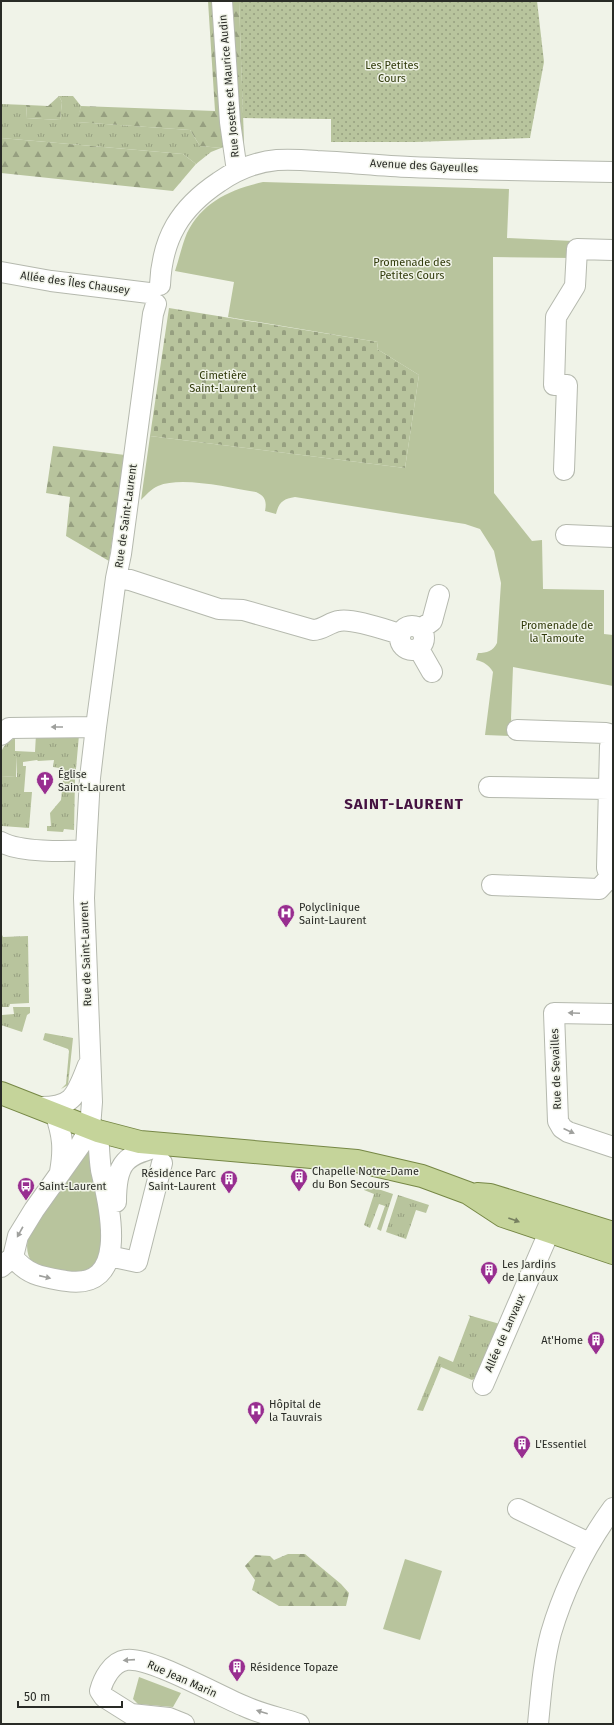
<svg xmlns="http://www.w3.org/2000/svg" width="614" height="1725" font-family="'Fira Sans',sans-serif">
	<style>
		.grass { fill: url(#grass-tufts) }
		.forest { fill: url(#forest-firs) }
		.cemetery { fill: url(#cemetery-stones) }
		.park { fill: #b8c49d }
		.garden { fill: url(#garden-dots) }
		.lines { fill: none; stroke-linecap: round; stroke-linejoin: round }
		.minor-casing { stroke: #b5b9ae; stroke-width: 22 }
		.major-casing { stroke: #768745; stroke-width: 24 }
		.minor { stroke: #fff; stroke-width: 20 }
		.major { stroke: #c5d49a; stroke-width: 22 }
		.oneway { fill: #9fa09d }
		.oneway2 { fill: #778060 }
		.labels { text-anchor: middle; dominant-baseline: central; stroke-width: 3; stroke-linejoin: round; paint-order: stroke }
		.park-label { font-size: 11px; fill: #303a0a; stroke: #f0f3e8 }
		.street-label { font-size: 11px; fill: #292b26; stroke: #f0f3e8 }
		.poi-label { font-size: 11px; fill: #292b26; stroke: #f0f3e8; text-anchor: start }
		.district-label { font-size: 15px; font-weight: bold; letter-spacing: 1px; fill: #451241; stroke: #f0f3e8 }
	</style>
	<defs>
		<pattern id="grass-tufts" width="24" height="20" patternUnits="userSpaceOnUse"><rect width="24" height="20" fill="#b8c49d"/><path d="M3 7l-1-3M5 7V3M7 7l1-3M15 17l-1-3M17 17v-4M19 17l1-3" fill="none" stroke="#969f80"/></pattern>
		<pattern id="forest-firs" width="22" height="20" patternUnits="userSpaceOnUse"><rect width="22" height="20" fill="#b8c49d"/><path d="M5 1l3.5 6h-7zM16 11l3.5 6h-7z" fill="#969f80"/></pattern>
		<pattern id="cemetery-stones" width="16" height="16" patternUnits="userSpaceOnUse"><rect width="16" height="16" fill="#b8c49d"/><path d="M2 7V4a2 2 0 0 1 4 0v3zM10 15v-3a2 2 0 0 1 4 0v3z" fill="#969f80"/></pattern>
		<pattern id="garden-dots" width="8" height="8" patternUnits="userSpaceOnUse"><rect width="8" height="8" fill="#b8c49d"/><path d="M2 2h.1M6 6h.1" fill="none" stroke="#969f80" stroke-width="1.8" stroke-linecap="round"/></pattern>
	</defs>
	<rect width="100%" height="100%" fill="#f0f3e8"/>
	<!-- grass -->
	<path class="grass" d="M 59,96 L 73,96 L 81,106 L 77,122 L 190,130 L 200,146 L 221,148 L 211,152 L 196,164 L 183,154 L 1,138 L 1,104 L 27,105 L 26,118 L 60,120 L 62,102 Z
		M 36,734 L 79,735 L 75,780 L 74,830 L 64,829 L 63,832 L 47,831 L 47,826 L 51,826 L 50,813 L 61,800 L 63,780 L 58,779 L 59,768 L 53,767 L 54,760 L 38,761 L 37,760 L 23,762 L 23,766 L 26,766 L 24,792 L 32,792 L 29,828 L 2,826 L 1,821 L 1,776 L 17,777 L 17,756 L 1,756 C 1,747 7,742 15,738 L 15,751 L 35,752 Z
		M 1,933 L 3,937 L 28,936 L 29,1003 L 10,1004 L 9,1007 L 1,1007 L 2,1015 L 14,1014 L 13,1007 L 30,1007 L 30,1013 L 27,1015 L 22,1032 L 1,1025 Z
		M 45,1033 L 73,1038 L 68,1085 L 61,1089 L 66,1084 L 69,1051 L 68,1049 L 43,1040 Z
		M 366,1185 L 393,1194 L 381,1231 L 377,1229 L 385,1206 L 379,1204 L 370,1228 L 364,1225 L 374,1194 L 364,1190 Z
		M 398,1195 L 429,1205 L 426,1213 L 416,1210 L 406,1239 L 386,1232 Z
		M 468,1315 L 500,1324 L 477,1377 L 472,1380 L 441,1367 L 423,1411 L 417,1410 L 439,1356 L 453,1362 L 470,1317 Z"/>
	<!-- forest -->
	<path class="forest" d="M 208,1 L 239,1 L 244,142 L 221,148 L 200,146 L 190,130 L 76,122 L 81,106 L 215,111 Z
		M 59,96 L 62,102 L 60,120 L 26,118 L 27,105 L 48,106 Z
		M 1,138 L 183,154 L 196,164 L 173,191 L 1,173 Z
		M 53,446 L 125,455 L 109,561 L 66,536 L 70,497 L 46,493 Z
		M 288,1554 L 305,1554 L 341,1584 L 349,1593 L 346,1606 L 279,1606 L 252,1590 L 255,1580 L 245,1566 L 255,1555 L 270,1556 L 274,1560 Z"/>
	<!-- cemetery -->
	<path class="cemetery" d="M 169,308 L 378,342 L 377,349 L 419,375 L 405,468 L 150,436 Z"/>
	<!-- park -->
	<path class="park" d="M 263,182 L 509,189 L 507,238 L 573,241 L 572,258 L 493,257 L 494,493 L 532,541 L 542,540 L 543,589 L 604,590 L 604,634 L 613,635 L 613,686 L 513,667 L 511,718 L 513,736 L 485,735 L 493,672 C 489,665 484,662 476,660 L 478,653 C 487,653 493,651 497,643 L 501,583 L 494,551 L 480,529 L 465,524 L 295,497 C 283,499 279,502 276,514 L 265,511 C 267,501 265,496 256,492 C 229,488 182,476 158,486 C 151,489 146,495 141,500 L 150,436 L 405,468 L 419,375 L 377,349 L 378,342 L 228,317 L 234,282 L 175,271 C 179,259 182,245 187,233 C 202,202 231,189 263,182 Z
		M 1,756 L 17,756 L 16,777 L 1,776 Z
		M 85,1148 L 95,1150 L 102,1249 L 95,1269 L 78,1275 L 33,1264 C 26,1255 26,1245 29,1234 Z
		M 405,1559 L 442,1571 L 420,1640 L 383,1629 Z
		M 139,1677 L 181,1693 L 173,1707 L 138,1704 L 133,1699 Z"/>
	<!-- garden -->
	<path class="garden" d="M 239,1 L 537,1 L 544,62 L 530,138 L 415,142 L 331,142 L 331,119 L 243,118 Z"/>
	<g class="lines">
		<defs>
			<path id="minor" d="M 222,1 L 230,122 L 237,171
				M 1,272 L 51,281 L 149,293
				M 160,285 C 162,238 180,208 219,182 C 236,170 256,162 277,160 C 290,159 304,160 317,161 C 348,162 379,166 410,167 C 478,170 545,171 613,172
				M 564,470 L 567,385 L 554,385 L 556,317 L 575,286 L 577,249 L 613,250
				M 566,535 L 613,537
				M 116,578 L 130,580 L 219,609 L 243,610 L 313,630 C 323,630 330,622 339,621 C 352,618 386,630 400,634
				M400 638a12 12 0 1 1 24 0a12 12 0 1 1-24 0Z
				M 421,629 L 432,621 L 439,595
				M 420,647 L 420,651 L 432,672
				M 517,730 L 606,733 L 613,735
				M 1,735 L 9,728 L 96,727
				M 613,743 L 610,746 L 607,868 L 610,877 L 613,879
				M 489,787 L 609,789
				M 1,842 C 19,852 65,852 86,850
				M 492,885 L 599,889 L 610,877
				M 613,1014 L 554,1013 L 558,1121 L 562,1128 L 568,1132 L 613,1147
				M 38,1107 C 74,1108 76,1095 88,1065
				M 55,1113 C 63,1136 64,1149 60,1172
				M 116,1202 C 116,1161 125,1155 164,1145
				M 109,1256 L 137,1262 L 162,1163
				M 13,1257 C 28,1276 43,1277 66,1281 C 131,1291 109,1206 101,1170 C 99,1157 99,1144 98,1131
				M 1,1267 L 13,1257 L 18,1236 L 34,1210 L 81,1144 L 90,1128 L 92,1102 L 84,898 L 86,850 L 90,778 L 96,727 L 116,578 L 121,554 L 153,314 L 156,304
				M 483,1385 L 556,1216
				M 518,1509 L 589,1543
				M 184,1724 L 169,1718 L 131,1714 L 104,1697 L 100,1691 C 103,1679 112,1662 126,1660 C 149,1656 219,1696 244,1706 C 261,1714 281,1718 299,1724
				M 538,1724 C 541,1694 543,1663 551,1633 C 564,1589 586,1545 613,1508"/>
			<path id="major" d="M 1,1093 L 98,1131 L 140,1142 L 357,1161 L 422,1176 L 468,1193 L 503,1216 L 613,1253
				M 477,1194 L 490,1195 L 613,1233"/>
		</defs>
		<!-- minor casing -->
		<use href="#minor" class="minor-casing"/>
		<!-- major casing -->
		<use href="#major" class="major-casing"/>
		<!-- minor -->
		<use href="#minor" class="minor"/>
		<!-- major -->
		<use href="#major" class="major"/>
	</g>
	<!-- one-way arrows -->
	<defs><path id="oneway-solid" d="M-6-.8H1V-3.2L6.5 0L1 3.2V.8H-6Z"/></defs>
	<g class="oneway">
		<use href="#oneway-solid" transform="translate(57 727) rotate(180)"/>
		<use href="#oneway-solid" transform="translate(574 1013) rotate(-178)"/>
		<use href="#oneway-solid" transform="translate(569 1131) rotate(24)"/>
		<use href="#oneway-solid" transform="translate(20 1232) rotate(119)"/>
		<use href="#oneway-solid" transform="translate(45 1277) rotate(13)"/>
		<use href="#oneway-solid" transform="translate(129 1660) rotate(176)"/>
		<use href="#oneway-solid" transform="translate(262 1712) rotate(-163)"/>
	</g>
	<use class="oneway2" href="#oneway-solid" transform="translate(514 1220) rotate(20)"/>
	<!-- icons -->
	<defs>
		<symbol id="church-pin" viewBox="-11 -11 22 30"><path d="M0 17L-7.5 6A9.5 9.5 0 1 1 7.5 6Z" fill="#982e90" stroke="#f0f3e8"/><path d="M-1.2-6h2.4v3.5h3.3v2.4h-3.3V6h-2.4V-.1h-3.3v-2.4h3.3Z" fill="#fff"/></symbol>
		<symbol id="hospital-pin" viewBox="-11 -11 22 30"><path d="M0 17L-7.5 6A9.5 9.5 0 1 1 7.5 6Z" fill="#982e90" stroke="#f0f3e8"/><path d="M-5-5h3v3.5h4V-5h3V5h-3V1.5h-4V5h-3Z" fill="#fff"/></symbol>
		<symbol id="building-pin" viewBox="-11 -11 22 30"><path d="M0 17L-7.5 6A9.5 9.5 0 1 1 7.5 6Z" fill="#982e90" stroke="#f0f3e8"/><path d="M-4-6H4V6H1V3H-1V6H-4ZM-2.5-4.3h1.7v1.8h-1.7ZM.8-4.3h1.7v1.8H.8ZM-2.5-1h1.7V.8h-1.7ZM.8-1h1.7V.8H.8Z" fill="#fff"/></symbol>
		<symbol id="bus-pin" viewBox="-11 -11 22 30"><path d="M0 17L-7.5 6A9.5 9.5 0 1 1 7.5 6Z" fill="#982e90" stroke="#f0f3e8"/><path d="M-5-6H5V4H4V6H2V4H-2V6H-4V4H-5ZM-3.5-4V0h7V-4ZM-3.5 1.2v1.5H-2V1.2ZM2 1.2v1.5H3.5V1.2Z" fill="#fff"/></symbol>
	</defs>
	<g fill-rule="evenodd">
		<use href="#church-pin" x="35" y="770" width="20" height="27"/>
		<use href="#hospital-pin" x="276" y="903" width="20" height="27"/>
		<use href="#building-pin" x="289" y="1167" width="20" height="27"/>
		<use href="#building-pin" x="219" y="1169" width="20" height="27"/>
		<use href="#bus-pin" x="16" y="1176" width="20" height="27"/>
		<use href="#building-pin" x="479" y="1260" width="20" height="27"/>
		<use href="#building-pin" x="586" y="1330" width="20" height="27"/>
		<use href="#hospital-pin" x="246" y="1400" width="20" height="27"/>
		<use href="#building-pin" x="512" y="1434" width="20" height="27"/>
		<use href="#building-pin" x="227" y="1657" width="20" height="27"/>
	</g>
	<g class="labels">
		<!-- park labels -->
		<g class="park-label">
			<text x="392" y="65">Les Petites<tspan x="392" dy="13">Cours</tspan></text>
			<text x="412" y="262">Promenade des<tspan x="412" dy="13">Petites Cours</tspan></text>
			<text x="223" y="375">Cimetière<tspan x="223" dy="13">Saint-Laurent</tspan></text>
			<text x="557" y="625">Promenade de<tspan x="557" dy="13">la Tamoute</tspan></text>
		</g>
		<!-- street labels -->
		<g class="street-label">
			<text transform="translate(229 86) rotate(-95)">Rue Josette et Maurice Audin</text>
			<text transform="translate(424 166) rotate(3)">Avenue des Gayeulles</text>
			<text transform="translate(75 283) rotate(8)">Allée des Îles Chausey</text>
			<text transform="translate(126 516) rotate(-82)">Rue de Saint-Laurent</text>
			<text transform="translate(86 954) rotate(-92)">Rue de Saint-Laurent</text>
			<text transform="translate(556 1069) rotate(-92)">Rue de Sevailles</text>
			<text transform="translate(505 1333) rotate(-66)">Allée de Lanvaux</text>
			<text transform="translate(182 1679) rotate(24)">Rue Jean Marin</text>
		</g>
		<!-- poi labels -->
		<g class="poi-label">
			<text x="58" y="774">Église<tspan x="58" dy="13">Saint-Laurent</tspan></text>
			<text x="299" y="907">Polyclinique<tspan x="299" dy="13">Saint-Laurent</tspan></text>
			<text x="312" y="1171">Chapelle Notre-Dame<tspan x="312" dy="13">du Bon Secours</tspan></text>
			<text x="216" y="1173" text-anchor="end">Résidence Parc<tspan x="216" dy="13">Saint-Laurent</tspan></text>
			<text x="39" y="1186">Saint-Laurent</text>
			<text x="502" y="1264">Les Jardins<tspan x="502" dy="13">de Lanvaux</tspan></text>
			<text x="583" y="1340" text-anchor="end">At'Home</text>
			<text x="269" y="1404">Hôpital de<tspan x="269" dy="13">la Tauvrais</tspan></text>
			<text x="535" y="1444">L'Essentiel</text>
			<text x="250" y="1667">Résidence Topaze</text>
		</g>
		<!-- district labels -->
		<g class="district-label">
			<text x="404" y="804">SAINT-LAURENT</text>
		</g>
	</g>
	<!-- border -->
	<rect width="614" height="1725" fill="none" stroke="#292b26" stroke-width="4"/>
	<!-- scale -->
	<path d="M18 1701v6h104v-6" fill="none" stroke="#292b26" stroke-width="2"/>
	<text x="24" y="1701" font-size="12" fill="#292b26" stroke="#f0f3e8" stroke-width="3" paint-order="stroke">50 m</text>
</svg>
